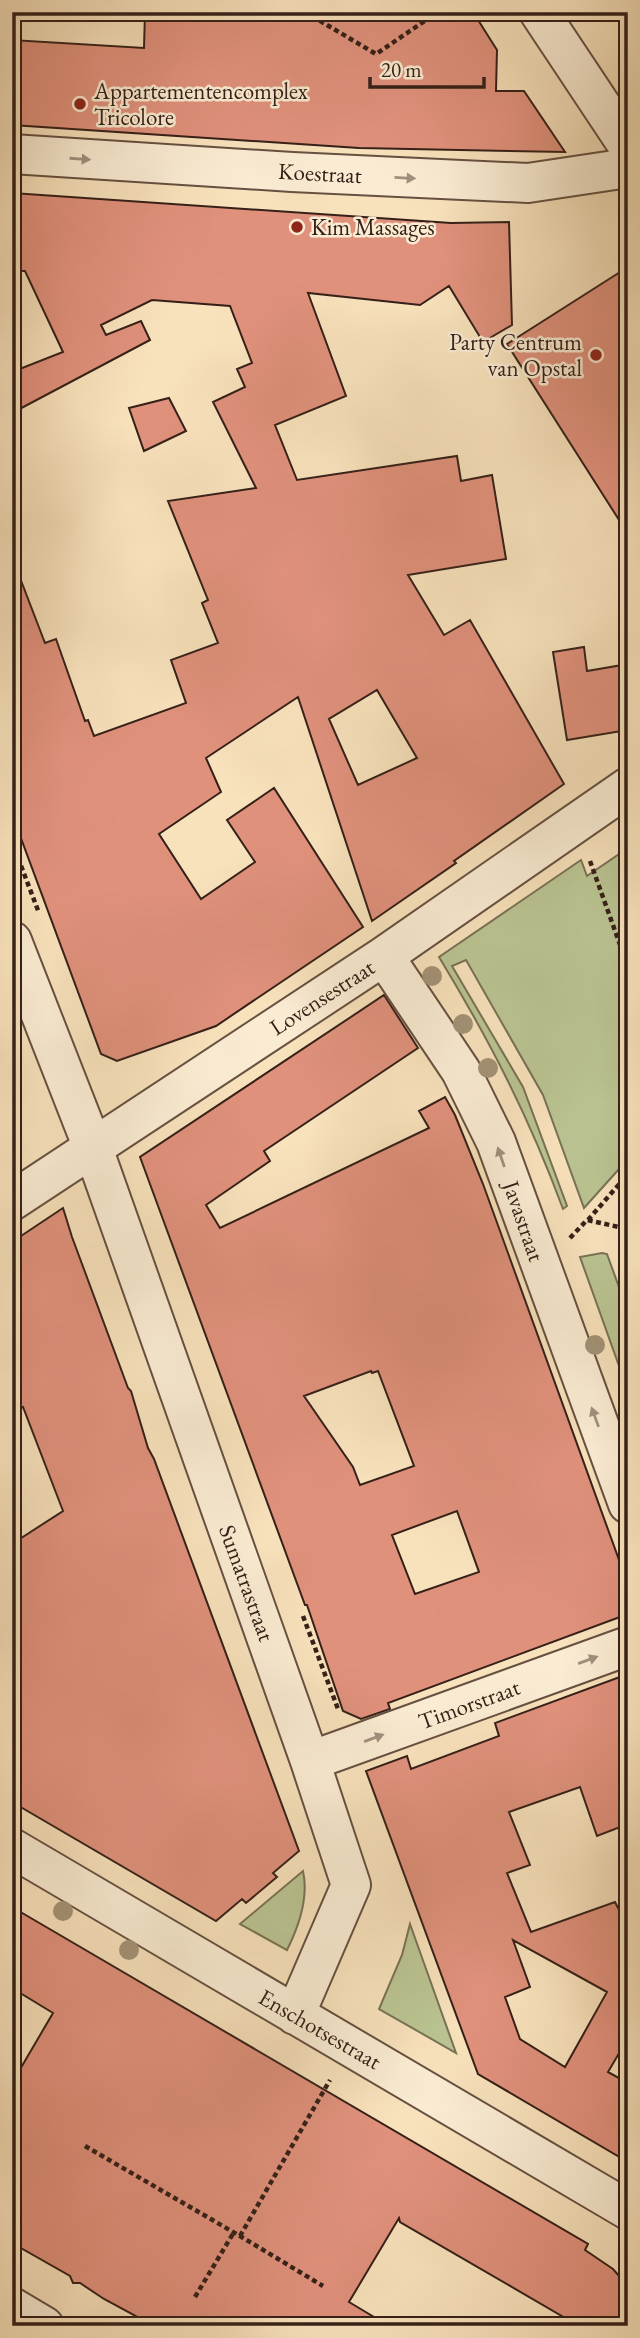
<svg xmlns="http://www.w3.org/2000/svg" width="640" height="2338" font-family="'EB Garamond',serif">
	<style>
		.green { fill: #bac492; stroke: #787255; stroke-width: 2 }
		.building { fill: #e0917c; stroke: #352018; stroke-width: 2; fill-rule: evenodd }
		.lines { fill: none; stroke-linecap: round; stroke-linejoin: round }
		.minor-casing { stroke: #665041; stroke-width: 42 }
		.path { stroke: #352018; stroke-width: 4.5; stroke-dasharray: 5 3.5; stroke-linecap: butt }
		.minor { stroke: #faecd3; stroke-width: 38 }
		.tree { fill: #a39276 }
		.oneway { fill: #a1907f }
		.poi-dot { fill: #8f2418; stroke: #faecd3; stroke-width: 2.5 }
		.labels { text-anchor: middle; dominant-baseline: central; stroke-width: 5; stroke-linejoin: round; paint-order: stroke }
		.poi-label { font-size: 23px; fill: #352018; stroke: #faecd3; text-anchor: start }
		.street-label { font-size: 23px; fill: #352018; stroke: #faecd3 }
	</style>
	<rect width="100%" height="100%" fill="#f8e2bc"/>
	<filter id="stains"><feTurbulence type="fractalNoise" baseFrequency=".00286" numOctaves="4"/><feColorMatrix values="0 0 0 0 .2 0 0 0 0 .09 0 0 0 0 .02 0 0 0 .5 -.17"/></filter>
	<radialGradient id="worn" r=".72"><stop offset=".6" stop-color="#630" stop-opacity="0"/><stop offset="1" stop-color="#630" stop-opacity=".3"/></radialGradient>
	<!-- green -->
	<path class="green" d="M 628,848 L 628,1159 L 584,1208 L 543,1095 L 466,960 L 452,966 L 523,1087 L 567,1206 L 563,1209 C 529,1117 490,1041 439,957 L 581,860 L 587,876 Z
		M 602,1253 L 607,1254 L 628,1312 L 628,1391 L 580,1257 Z
		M 303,1871 C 309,1898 299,1926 287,1950 L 240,1924 Z
		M 410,1924 L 456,2053 L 379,2009 L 402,1955 Z"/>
	<!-- building -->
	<path class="building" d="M 145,12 L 473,12 L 497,50 L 496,91 L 524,91 L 565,152 L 359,148 L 12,125 L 12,40 L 144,48 Z
		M 12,193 L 451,223 L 509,222 L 512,325 L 483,342 L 449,286 L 420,305 L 308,293 L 346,396 L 275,425 L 297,480 L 457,456 L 461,481 L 492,475 L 506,559 L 408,575 L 444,635 L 470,620 L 564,784 L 454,861 L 456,863 L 372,921 L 298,697 L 206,758 L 221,792 L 159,834 L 201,899 L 255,862 L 227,820 L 274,788 L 363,927 L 216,1026 L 117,1061 L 101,1054 L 12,814 L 12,565 L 15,565 L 45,643 L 56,639 L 85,721 L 88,720 L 94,736 L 186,703 L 171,660 L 218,643 L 202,603 L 208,600 L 168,501 L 256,488 L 213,402 L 245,387 L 237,369 L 252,363 L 230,306 L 152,300 L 101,325 L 106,335 L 141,321 L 150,340 L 12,413 L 12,372 L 63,352 L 25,271 L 12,271 ZM 377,690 L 417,758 L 358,785 L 329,719 Z
		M 628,267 L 628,534 L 507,344 Z
		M 169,398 L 186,431 L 144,451 L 129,408 Z
		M 584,647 L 587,671 L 628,664 L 628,730 L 567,740 L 553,652 Z
		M 384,995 L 418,1048 L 264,1151 L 270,1161 L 206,1205 L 220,1228 L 429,1128 L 419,1111 L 445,1097 L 455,1115 L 483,1184 L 627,1582 L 628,1614 L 388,1703 L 390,1709 L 361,1719 L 343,1711 L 307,1605 L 305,1605 L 140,1157 ZM 371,1371 L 372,1373 L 378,1371 L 414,1466 L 360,1485 L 353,1467 L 304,1396 ZM 457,1511 L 479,1572 L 415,1594 L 392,1535 Z
		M 63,1208 L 72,1237 L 128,1388 L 131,1391 L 148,1448 L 154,1459 L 299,1851 L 273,1873 L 277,1877 L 246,1903 L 242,1899 L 216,1921 L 12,1802 L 12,1544 L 63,1511 L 23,1407 L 12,1411 L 12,1242 Z
		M 628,1674 L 628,1824 L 597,1836 L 580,1787 L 509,1812 L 530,1865 L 507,1873 L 531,1932 L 615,1902 L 618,1908 L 628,1905 L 628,2038 L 608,2072 L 628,2083 L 628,2162 L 478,2074 L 366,1771 L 407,1756 L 411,1769 L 499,1736 L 495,1723 ZM 513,1940 L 607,1992 L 565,2067 L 520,2039 L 505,1997 L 530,1987 Z
		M 12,1907 L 588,2244 L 585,2250 L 613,2269 L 628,2286 L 628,2326 L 579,2326 L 400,2222 L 399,2218 L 349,2302 L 389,2326 L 154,2326 L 104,2299 L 80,2283 L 73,2283 L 70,2276 L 12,2243 L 12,2083 L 53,2013 L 12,1988 Z"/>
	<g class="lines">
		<defs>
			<path id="minor" d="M 539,12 L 628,146
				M 12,154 L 292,172 L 528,183 L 628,168
				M 12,941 L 93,1148 L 310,1761 L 351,1885 L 295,2015
				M 384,956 L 461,1071 L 496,1142 L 628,1504
				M 12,1201 L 384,956 L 628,787
				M 310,1761 L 628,1646
				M 12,1848 L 628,2210
				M 12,2307 L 44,2326"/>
		</defs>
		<!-- minor casing -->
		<use href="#minor" class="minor-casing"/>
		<!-- path -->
		<path class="path" d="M 305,12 L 376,54 L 438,12
			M 12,842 L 39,913
			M 590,861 L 628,967
			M 588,1220 L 628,1174
			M 570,1238 L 587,1220 L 628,1229
			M 303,1616 L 338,1709
			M 85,2146 L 240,2236 L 323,2286
			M 240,2236 L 330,2080
			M 195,2297 L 234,2232"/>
		<!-- minor -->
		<use href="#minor" class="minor"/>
	</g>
	<!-- trees -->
	<g class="tree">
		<circle cx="432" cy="976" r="10"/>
		<circle cx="463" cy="1024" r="10"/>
		<circle cx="488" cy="1068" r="10"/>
		<circle cx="595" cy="1345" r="10"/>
		<circle cx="63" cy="1911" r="10"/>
		<circle cx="129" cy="1950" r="10"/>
	</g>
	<!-- one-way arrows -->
	<defs><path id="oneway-solid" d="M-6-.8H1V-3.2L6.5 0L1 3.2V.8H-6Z" transform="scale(1.75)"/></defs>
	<g class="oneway">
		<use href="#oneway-solid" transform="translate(80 159) rotate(4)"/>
		<use href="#oneway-solid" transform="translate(405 178) rotate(3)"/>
		<use href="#oneway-solid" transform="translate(501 1157) rotate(-109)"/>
		<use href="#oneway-solid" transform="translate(595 1417) rotate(-110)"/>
		<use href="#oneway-solid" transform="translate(588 1660) rotate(-20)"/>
		<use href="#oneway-solid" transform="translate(374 1738) rotate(-20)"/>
	</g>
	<!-- markers -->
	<g class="poi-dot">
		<circle cx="80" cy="104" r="7"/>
		<circle cx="297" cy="227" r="7"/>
		<circle cx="596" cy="355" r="7"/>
	</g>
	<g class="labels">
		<!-- poi labels -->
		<g class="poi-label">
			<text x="94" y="91">Appartementencomplex<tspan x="94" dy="26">Tricolore</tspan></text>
			<text x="311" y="227">Kim Massages</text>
			<text x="582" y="342" text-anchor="end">Party Centrum<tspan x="582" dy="26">van Opstal</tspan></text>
		</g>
		<!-- street labels -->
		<g class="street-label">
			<text transform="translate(320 173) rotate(3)">Koestraat</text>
			<text transform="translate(322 997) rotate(-33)">Lovensestraat</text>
			<text transform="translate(524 1221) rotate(71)">Javastraat</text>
			<text transform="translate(247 1583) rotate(70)">Sumatrastraat</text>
			<text transform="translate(469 1704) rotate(-20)">Timorstraat</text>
			<text transform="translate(320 2029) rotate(30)">Enschotsestraat</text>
		</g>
	</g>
	<!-- margin -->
	<rect width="640" height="2338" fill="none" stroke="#f8e2bc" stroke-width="42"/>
	<rect x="14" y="14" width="612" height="2310" fill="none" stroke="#352018" stroke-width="3.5"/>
	<rect x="21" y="21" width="598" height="2296" fill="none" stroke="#352018" stroke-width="2"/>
	<!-- scale -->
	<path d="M370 77v10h114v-10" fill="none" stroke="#352018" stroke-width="3.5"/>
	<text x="381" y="77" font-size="21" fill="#352018" stroke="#faecd3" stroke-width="5" paint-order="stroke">20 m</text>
	<rect width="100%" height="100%" filter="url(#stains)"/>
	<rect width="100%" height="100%" fill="url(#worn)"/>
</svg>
